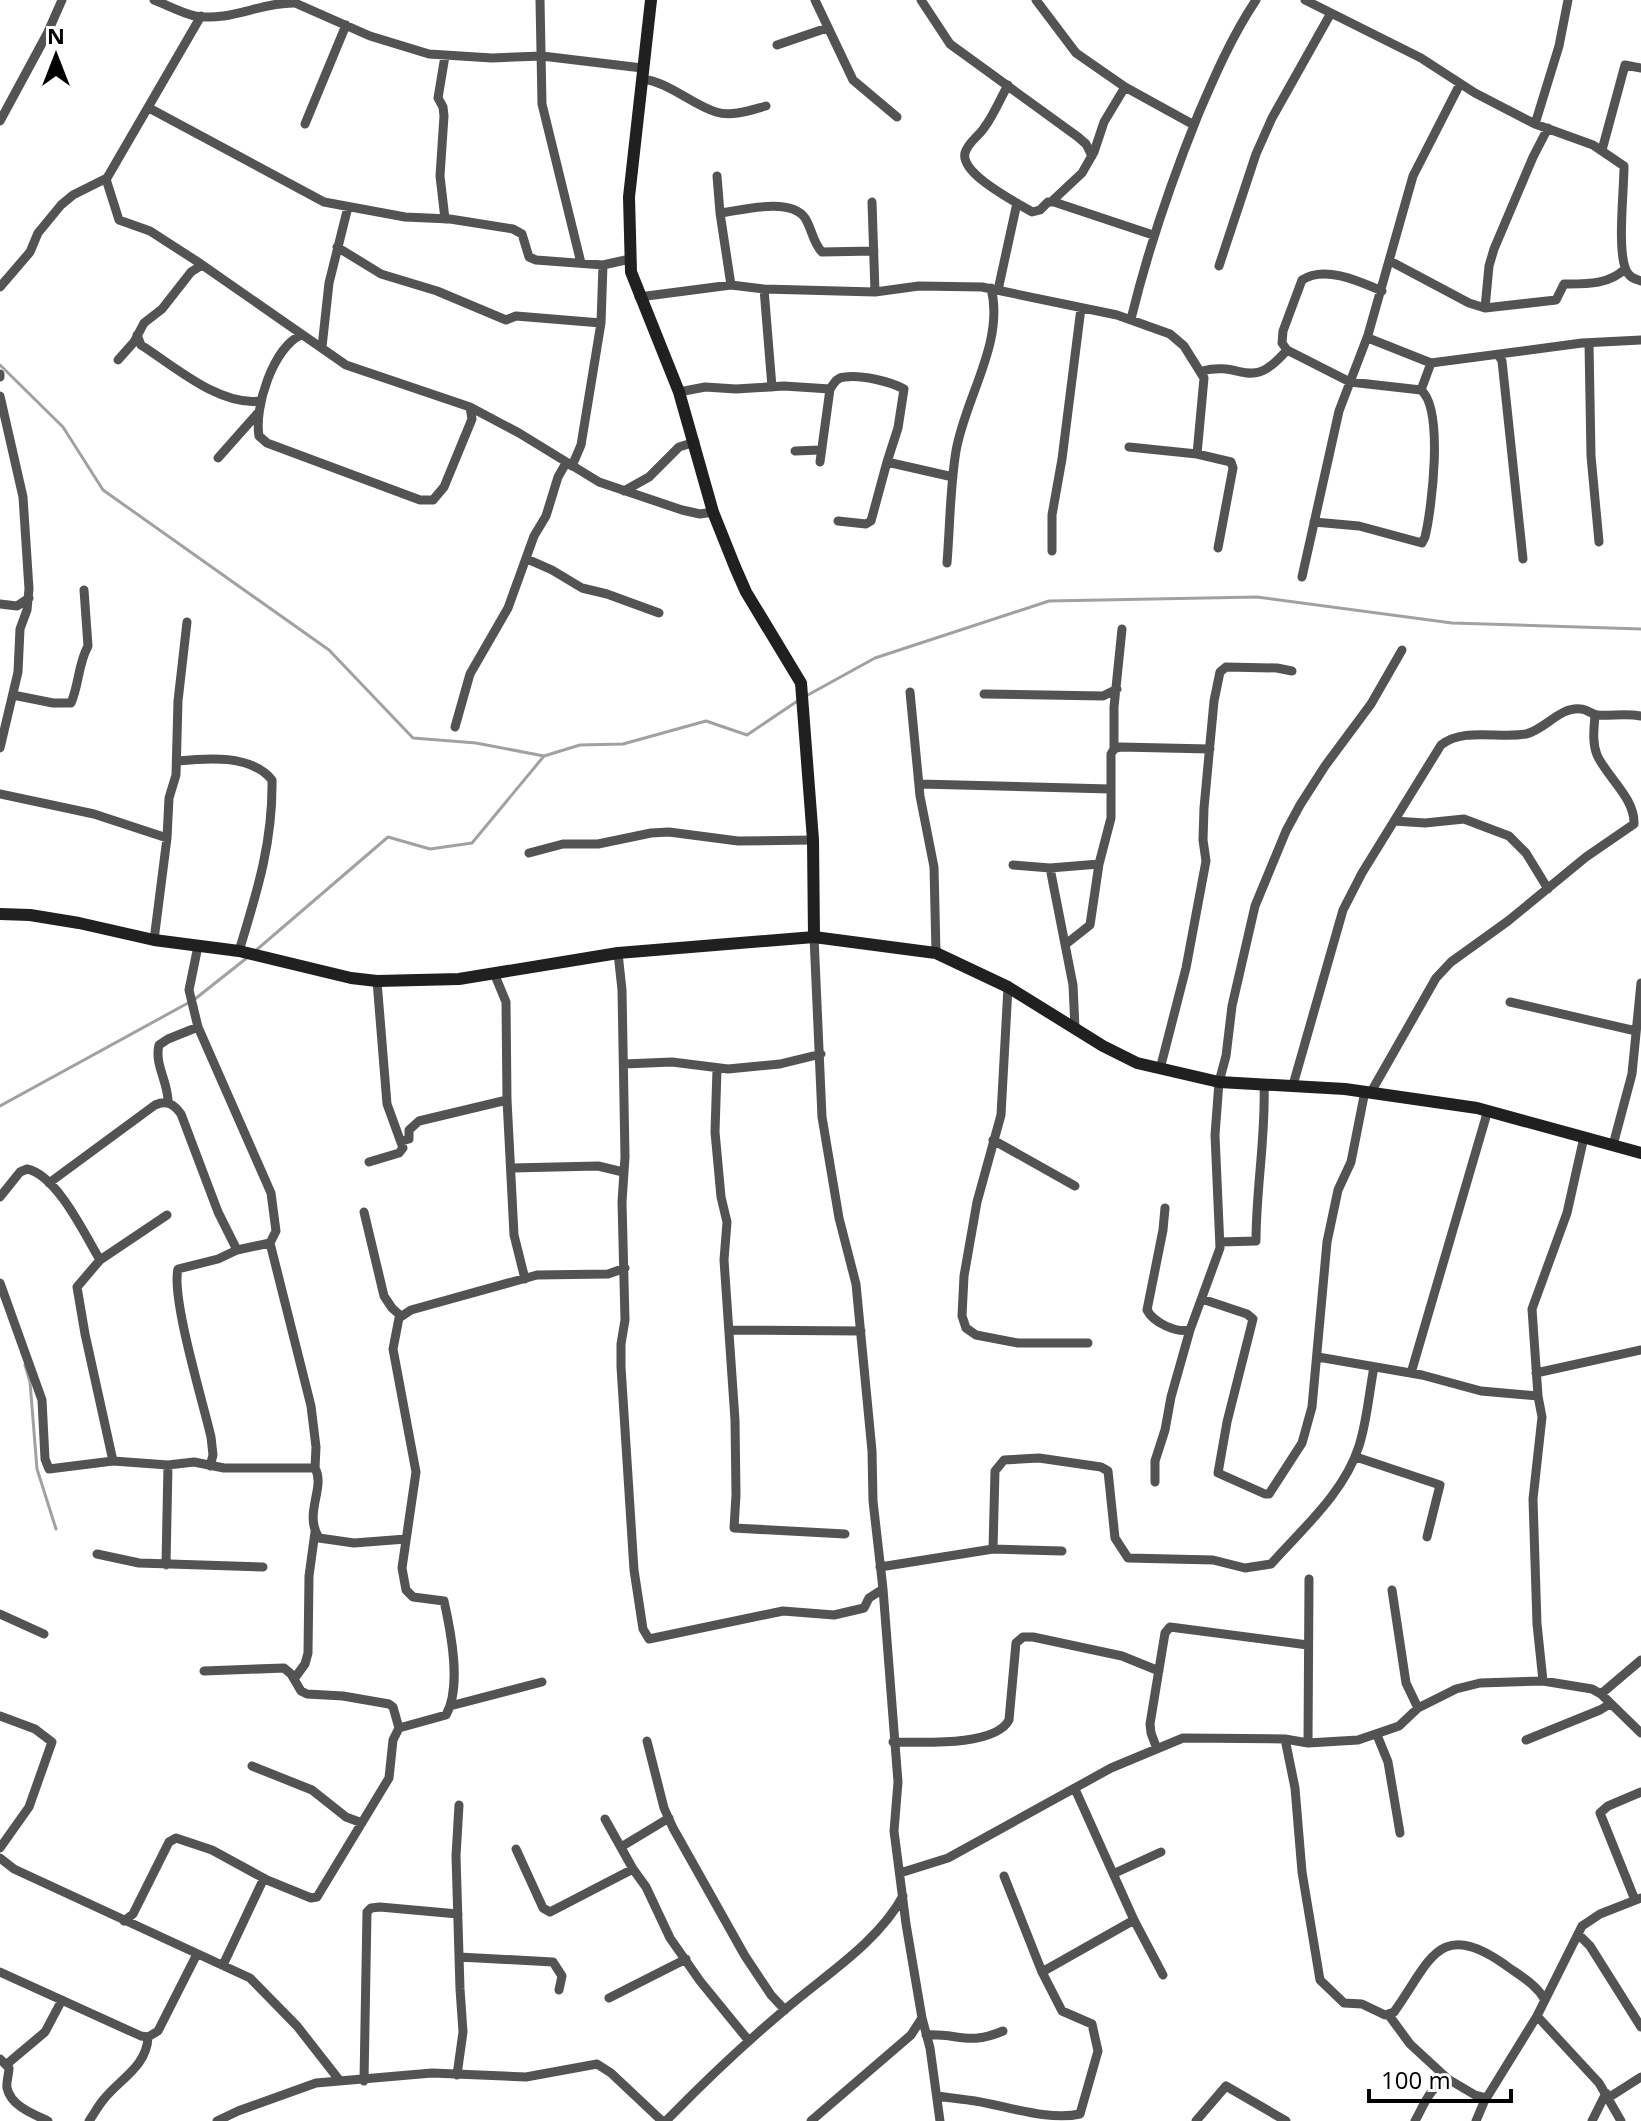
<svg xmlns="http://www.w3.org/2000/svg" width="1641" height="2121" font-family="'Open Sans',sans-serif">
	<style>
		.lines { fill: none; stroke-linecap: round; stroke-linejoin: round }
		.stream { stroke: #a1a1a1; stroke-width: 3 }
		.street { stroke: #535353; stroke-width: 9 }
		.secondary { stroke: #202020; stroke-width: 12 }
	</style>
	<rect width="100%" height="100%" fill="#fff"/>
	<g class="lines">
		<!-- stream -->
		<path class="stream" d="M 0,365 L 63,427 L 103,490 L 329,650 L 413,738 L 476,743 L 544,756 L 580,745 L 623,744 L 706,721 L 747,735 L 799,700
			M 806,696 L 875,658 L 1049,601 L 1257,597 L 1452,623 L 1641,629
			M 254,952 L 388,837 L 430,849 L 472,843 L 544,756
			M 195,999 L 248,957
			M 0,1106 L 188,1003
			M 25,1365 L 30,1382 L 37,1469 L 56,1529"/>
		<!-- street -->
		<path class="street" d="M 154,0 C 167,5 182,13 195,16 C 230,22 261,2 295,3 L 370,36 L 429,54 L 492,58 L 542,56 L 642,68
			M 540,0 L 542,104 L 581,263
			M 815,0 L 853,80 L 897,117
			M 921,0 L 950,44 L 1078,137 L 1086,144 L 1092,156
			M 1036,0 L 1076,53 L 1125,87 L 1194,125
			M 1305,0 L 1421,58 L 1475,93 L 1535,124 L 1593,145 L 1624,166 C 1624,192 1617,249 1626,270 C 1629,277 1634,279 1641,281
			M 777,45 L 827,28
			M 445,56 L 438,98 L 443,107 L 444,116 L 440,176 L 445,219
			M 641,79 C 668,81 692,105 716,112 C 732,117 751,110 766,106
			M 1008,85 C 1000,99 994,115 984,128 C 978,137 968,142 965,153 C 960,174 1016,202 1032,212 L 1040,210 L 1048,202 L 1054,202 L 1153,235
			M 149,108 L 324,202 L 405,217 L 450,219 L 513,229 L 522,234 L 529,257 L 536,260 L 603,265 L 630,259
			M 0,121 L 47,34 L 62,0
			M 305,124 L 346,25
			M 1535,124 L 1559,46 L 1568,0
			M 1602,150 L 1625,65 L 1641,68
			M 717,176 L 720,213 L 731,285
			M 106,179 L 119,220 L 150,231 L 198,262 L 346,365 L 470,407 L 519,433 L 599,482 L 682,510 L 700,514 L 713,512
			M 872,202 L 875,292
			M 1051,202 L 1082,173 L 1094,152 L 1104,122 L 1125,87
			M 720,213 C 743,210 790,197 805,218 C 812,229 813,243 822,252 L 874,251
			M 337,247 L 381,274 L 437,291 L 506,320 L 516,316 L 601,323
			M 1390,261 L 1469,303 L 1485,308 L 1556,300 L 1564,284 C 1587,284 1608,285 1625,269
			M 1219,266 L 1256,154 L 1272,118 L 1331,13
			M 0,287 L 30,252 L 38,233 L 61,205 L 73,195 L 107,178 L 201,16
			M 764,289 L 772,387
			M 998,290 L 1017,203
			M 639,297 L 731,285 L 764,289 L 875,292 L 919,286 L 982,287 L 1117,315 L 1170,334 L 1184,346 L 1204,378 L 1197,454
			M 1485,308 L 1489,266 L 1494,249 L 1533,157 L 1548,128
			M 1131,319 C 1148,249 1171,182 1198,115 C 1215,75 1232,36 1256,0
			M 137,335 L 141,345 C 174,366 219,406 259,401
			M 301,335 C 273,348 254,407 259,436 L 267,443 L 420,500 L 433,500 L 444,487 L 472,419 L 470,407
			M 1368,338 L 1431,363 L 1582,343 L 1641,340
			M 1589,343 L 1591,456 L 1599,542
			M 322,347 L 329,283 L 348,207
			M 1499,356 L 1502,361 L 1523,559
			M 118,360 L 134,342 L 144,323 L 162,309 L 191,272 L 202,265
			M 1202,371 C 1244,360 1249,394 1287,350
			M 0,374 L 0,377
			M 1421,390 L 1431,363
			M 679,392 L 705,387 L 736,389 L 784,386 L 830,389
			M 0,396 L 23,497 L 29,589 L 27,610 L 20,629 L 18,672 L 0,748
			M 1129,447 L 1197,454 L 1231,462 L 1233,468 L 1218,548
			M 795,451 L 820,450
			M 218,458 L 257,414
			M 820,462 L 830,389 C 834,383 837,377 845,377 C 862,375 889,381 904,389 L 898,428 L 887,462
			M 572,466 L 581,445 L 601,323 L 603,265
			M 624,491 L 649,477 L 679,447 L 695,442
			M 838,521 L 866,524 L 871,521 L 887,462 L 953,477
			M 1314,522 L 1359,526 L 1422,543 L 1425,537 C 1432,508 1444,409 1421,390 L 1350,382 L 1287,350 L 1282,343 L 1283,331 L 1302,280 C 1324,265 1359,281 1382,291
			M 1052,551 L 1052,515 L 1062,459 L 1081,308
			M 527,559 L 552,570 L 582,588 L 607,594 L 659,613
			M 947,563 C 950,526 950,487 956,451 C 965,398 1005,342 991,288
			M 1302,577 L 1339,411 L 1368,335 L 1413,176 L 1460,84
			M 0,604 L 17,606 L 29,598
			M 910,692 L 920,796 L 934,867 L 936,953
			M 984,694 L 1103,696 L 1117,689
			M 13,695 L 53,703 L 71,703 C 79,685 78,664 88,646 L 84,590
			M 455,727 L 470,674 L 508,608 L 534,536 L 546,516 L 558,477 L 566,463
			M 1114,749 L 1120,747 L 1210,749
			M 177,761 C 207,758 251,754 272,780 C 273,842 257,892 239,951
			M 920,784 L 1110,789
			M 0,794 L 94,814 L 167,838
			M 1394,821 L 1425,823 L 1464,819 L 1509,836 L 1526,853 L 1548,889
			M 529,853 L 563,844 L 598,844 L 651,833 L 669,832 L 738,841 L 813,840
			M 1013,865 L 1050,868 L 1099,864
			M 1050,868 L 1073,985 L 1075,1028
			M 814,937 L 822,1117 L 839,1218 L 856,1284 L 872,1451 L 873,1501 L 883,1589 L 898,1782 L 894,1831 L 906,1924 L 922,2018 L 930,2048 L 940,2121
			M 154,940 L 167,838 L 169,798 L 176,775 L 178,701 L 187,622
			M 1066,944 L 1090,925 L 1099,864 L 1111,818 L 1111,754 L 1114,749 L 1114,707 L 1122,629
			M 198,946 L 189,990 L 198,1027 L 271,1193 L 276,1231 L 270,1243 L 237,1250 L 218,1259 L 178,1269 C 171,1298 203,1402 211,1437 L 213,1455 L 210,1466
			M 618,953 L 622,990 L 625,1157 L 622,1202 L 625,1320 L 621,1344 L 621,1367 L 634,1570 L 643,1629 L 649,1639 L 783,1611 L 834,1615 L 864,1608 L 869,1598 L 883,1589
			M 494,973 L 506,1002 L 507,1100 L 514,1235 L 525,1279
			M 1008,987 L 1001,1115 L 977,1202 L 964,1276 L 962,1316 L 966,1328 L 976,1335 L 1018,1343 L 1088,1343
			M 1510,1002 L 1636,1031
			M 624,1064 L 672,1062 L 728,1069 L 780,1064 L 821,1054
			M 717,1069 L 715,1132 L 721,1197 L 727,1222 L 724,1260 L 735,1420 L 736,1495 L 734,1528 L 845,1534
			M 1160,1069 L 1186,968 L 1206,861 L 1203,840 L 1204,808 L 1214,701 L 1220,672 L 1226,667 L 1277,668 L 1292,671
			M 1293,1085 L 1343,910 L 1362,873 L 1441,745 C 1464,727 1499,739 1526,734 C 1545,730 1560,706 1581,709 C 1587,709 1592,715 1598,715 C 1612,716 1626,713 1641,716
			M 1371,1092 L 1436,978 L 1451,962 L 1508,921 L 1586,857 L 1634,824 C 1635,798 1607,777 1597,755 C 1592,742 1594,729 1595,715
			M 168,1103 C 169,1083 154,1065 159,1045 L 168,1039 L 198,1027
			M 993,1140 L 1075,1186
			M 402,1141 L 409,1139 L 409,1130 L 419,1121 L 507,1100
			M 1613,1145 L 1632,1074 L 1641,983
			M 369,1162 L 399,1153 L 403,1148 L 387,1104 L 377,981
			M 512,1168 L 598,1166 L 623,1172
			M 49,1183 L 155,1105 C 167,1100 174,1104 181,1114 L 218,1212 L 237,1250
			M 0,1197 L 20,1172 L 27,1169 C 57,1175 85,1235 100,1260
			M 1165,1208 L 1163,1230 L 1147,1310 C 1154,1323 1176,1333 1190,1330
			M 364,1212 L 384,1296 L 392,1308 L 401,1316
			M 1220,1242 L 1256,1241 C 1256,1188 1266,1137 1264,1084
			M 270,1243 L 311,1406 L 316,1447 L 315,1468
			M 0,1283 L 42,1400 L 45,1459 L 49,1469 L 113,1461 L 168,1465 L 194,1462 L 224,1468 L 315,1468 C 326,1488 303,1513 319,1538 L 354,1543 L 406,1539
			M 1202,1299 L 1247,1314 L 1253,1319 L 1227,1422 L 1218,1473 L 1265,1494 L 1269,1494 L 1302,1443 L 1312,1407 L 1327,1242 L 1338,1190 L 1351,1162 L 1365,1091
			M 729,1330 L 861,1331
			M 1318,1357 L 1422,1375 L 1481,1391 L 1538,1396
			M 1411,1373 L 1488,1110
			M 1536,1373 L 1641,1350
			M 1356,1457 L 1440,1485 L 1427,1537
			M 113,1461 L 85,1334 L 77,1287 L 100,1260 L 167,1215
			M 1155,1482 L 1155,1461 L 1165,1430 L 1171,1397 L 1190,1330 L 1220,1248 L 1215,1135 L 1219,1082 L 1226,1056 L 1232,1006 L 1255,906 L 1286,831 L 1300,805 L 1325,766 L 1371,704 L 1402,650
			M 993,1549 L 995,1471 L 1004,1460 L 1039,1458 L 1101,1467 L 1108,1471 L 1115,1538 L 1128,1558 L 1213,1560 L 1245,1568 L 1271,1564 C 1303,1528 1344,1493 1359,1446 C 1367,1421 1369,1393 1374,1367
			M 97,1554 L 139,1563 L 263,1567
			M 166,1565 L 168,1465
			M 880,1567 L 993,1549 L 1062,1551
			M 1392,1590 L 1406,1683 L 1418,1708
			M 0,1614 L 44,1634
			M 294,1679 L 305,1664 L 308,1653 L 309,1576 L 315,1532
			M 1543,1681 L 1537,1624 L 1533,1499 L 1542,1417 L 1538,1396 L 1532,1309 L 1567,1213 L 1584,1137
			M 1601,1694 L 1641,1660
			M 450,1706 L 542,1682
			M 0,1716 L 35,1729 L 52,1742 L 29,1807 L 0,1848
			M 399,1728 L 446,1715 C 462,1687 451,1632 444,1601 L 413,1597 L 406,1590 L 402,1568 L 416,1472 L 393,1349 L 399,1318 L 411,1310 L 537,1275 L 608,1274 L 625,1268
			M 1377,1735 L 1388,1762 L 1400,1833
			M 1285,1739 L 1295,1788 L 1302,1872 L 1320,1980 L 1344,2003 L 1362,2004 L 1385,2015 L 1394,2012 C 1430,1962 1438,1918 1504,1964 C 1520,1976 1535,1983 1545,2000
			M 1526,1740 L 1600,1710 L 1610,1704
			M 647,1741 L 664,1808 L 673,1828 L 745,1956 L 771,1995 L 785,2010
			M 893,1742 C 920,1742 995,1747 1009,1720 L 1016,1643 L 1023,1637 L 1033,1637 L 1122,1656 L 1159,1671
			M 1308,1743 L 1309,1579
			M 1157,1749 L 1151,1733 L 1150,1724 L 1165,1633 L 1170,1627 L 1308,1645
			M 252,1766 L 312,1790 L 346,1817 L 362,1823
			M 1075,1789 L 1134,1920 L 1163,1975
			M 605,1819 L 633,1869 L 646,1887 L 670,1938 L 700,1981 L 749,2041
			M 621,1847 L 669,1818
			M 516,1849 L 543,1908 L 550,1912 L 633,1869
			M 0,1858 L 14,1869 L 250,1978 L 297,2026 L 340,2081
			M 900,1873 L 948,1858 L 1111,1768 L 1183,1738 L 1285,1739 L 1308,1743 L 1358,1740 L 1399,1726 L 1418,1708 L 1456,1689 L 1480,1683 L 1543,1681 L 1592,1689 L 1601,1694 L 1641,1733
			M 1115,1873 L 1161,1852
			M 1004,1876 L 1042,1972
			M 1635,1900 L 1600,1813 L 1608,1806 L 1641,1792
			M 124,1921 L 133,1914 L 169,1842 L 176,1838 L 212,1850 L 267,1880 L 311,1898 L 317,1897 L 389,1778 L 393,1740 L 399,1728 L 393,1707 L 389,1704 L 343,1696 L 307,1694 L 301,1691 L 291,1674 L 284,1668 L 204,1671
			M 1578,1934 L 1590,1946 L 1641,2027
			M 459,1957 L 553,1962 L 562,1976 L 559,1990
			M 223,1965 L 264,1878
			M 0,1972 L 141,2036 L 148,2037 L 158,2031 L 197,1954
			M 609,1998 L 686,1959
			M 1388,2014 L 1410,2044 L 1448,2079
			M 1537,2016 L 1599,2083 L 1621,2121
			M 926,2035 C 958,2033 968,2046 1003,2031
			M 0,2059 L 9,2068 C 9,2074 6,2082 7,2088 C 11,2106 33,2114 48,2121
			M 7,2064 L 45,2032 L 62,2000
			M 457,2075 L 463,2032 L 460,1989 L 456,1856 L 459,1805
			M 364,2081 L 367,1912 L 371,1908 L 380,1907 L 458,1914
			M 937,2096 C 950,2098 962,2099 975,2101 C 1006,2106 1049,2121 1080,2114 L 1098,2051 L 1092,2024 L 1062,2011 L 1042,1972 L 1134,1920
			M 1608,2098 L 1641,2077
			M 89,2121 C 94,2114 98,2106 104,2099 C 120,2079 147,2066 148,2037
			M 217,2121 L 238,2111 L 316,2083 L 432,2073 L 526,2077 L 597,2064 L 611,2073 L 662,2121
			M 666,2121 C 705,2081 745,2043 788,2007 C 827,1974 878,1942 903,1896
			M 811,2121 L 911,2035 L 922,2018
			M 1196,2121 L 1226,2086 L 1286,2121
			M 1415,2121 C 1424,2105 1430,2086 1448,2079 L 1475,2095 L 1487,2098
			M 1476,2121 L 1484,2102 L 1537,2016 L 1582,1926 L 1600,1914 L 1641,1898
			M 1592,2121 L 1606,2093"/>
		<!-- secondary -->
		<path class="secondary" d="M 651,0 L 629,197 L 631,272 L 679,392 L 713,512 L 735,567 L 746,592 L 801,683 L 813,840 L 814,937
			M 0,914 L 30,915 L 79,923 L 154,940 L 239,951 L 351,978 L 377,981 L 459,979 L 618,953 L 814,937 L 928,952 L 936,953 L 1008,987 L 1103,1046 L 1137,1063 L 1219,1082 L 1345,1089 L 1477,1108 L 1641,1153"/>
	</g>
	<!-- north arrow -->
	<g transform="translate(56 56)" stroke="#ffffff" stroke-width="6" paint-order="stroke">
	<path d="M0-6L14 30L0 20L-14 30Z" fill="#000000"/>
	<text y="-12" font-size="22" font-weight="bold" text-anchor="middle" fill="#000000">N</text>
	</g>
	<!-- scale -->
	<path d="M1369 2089v12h142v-12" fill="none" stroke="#000000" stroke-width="4"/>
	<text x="1381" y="2089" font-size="24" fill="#000000" stroke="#ffffff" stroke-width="6" paint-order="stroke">100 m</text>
</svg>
